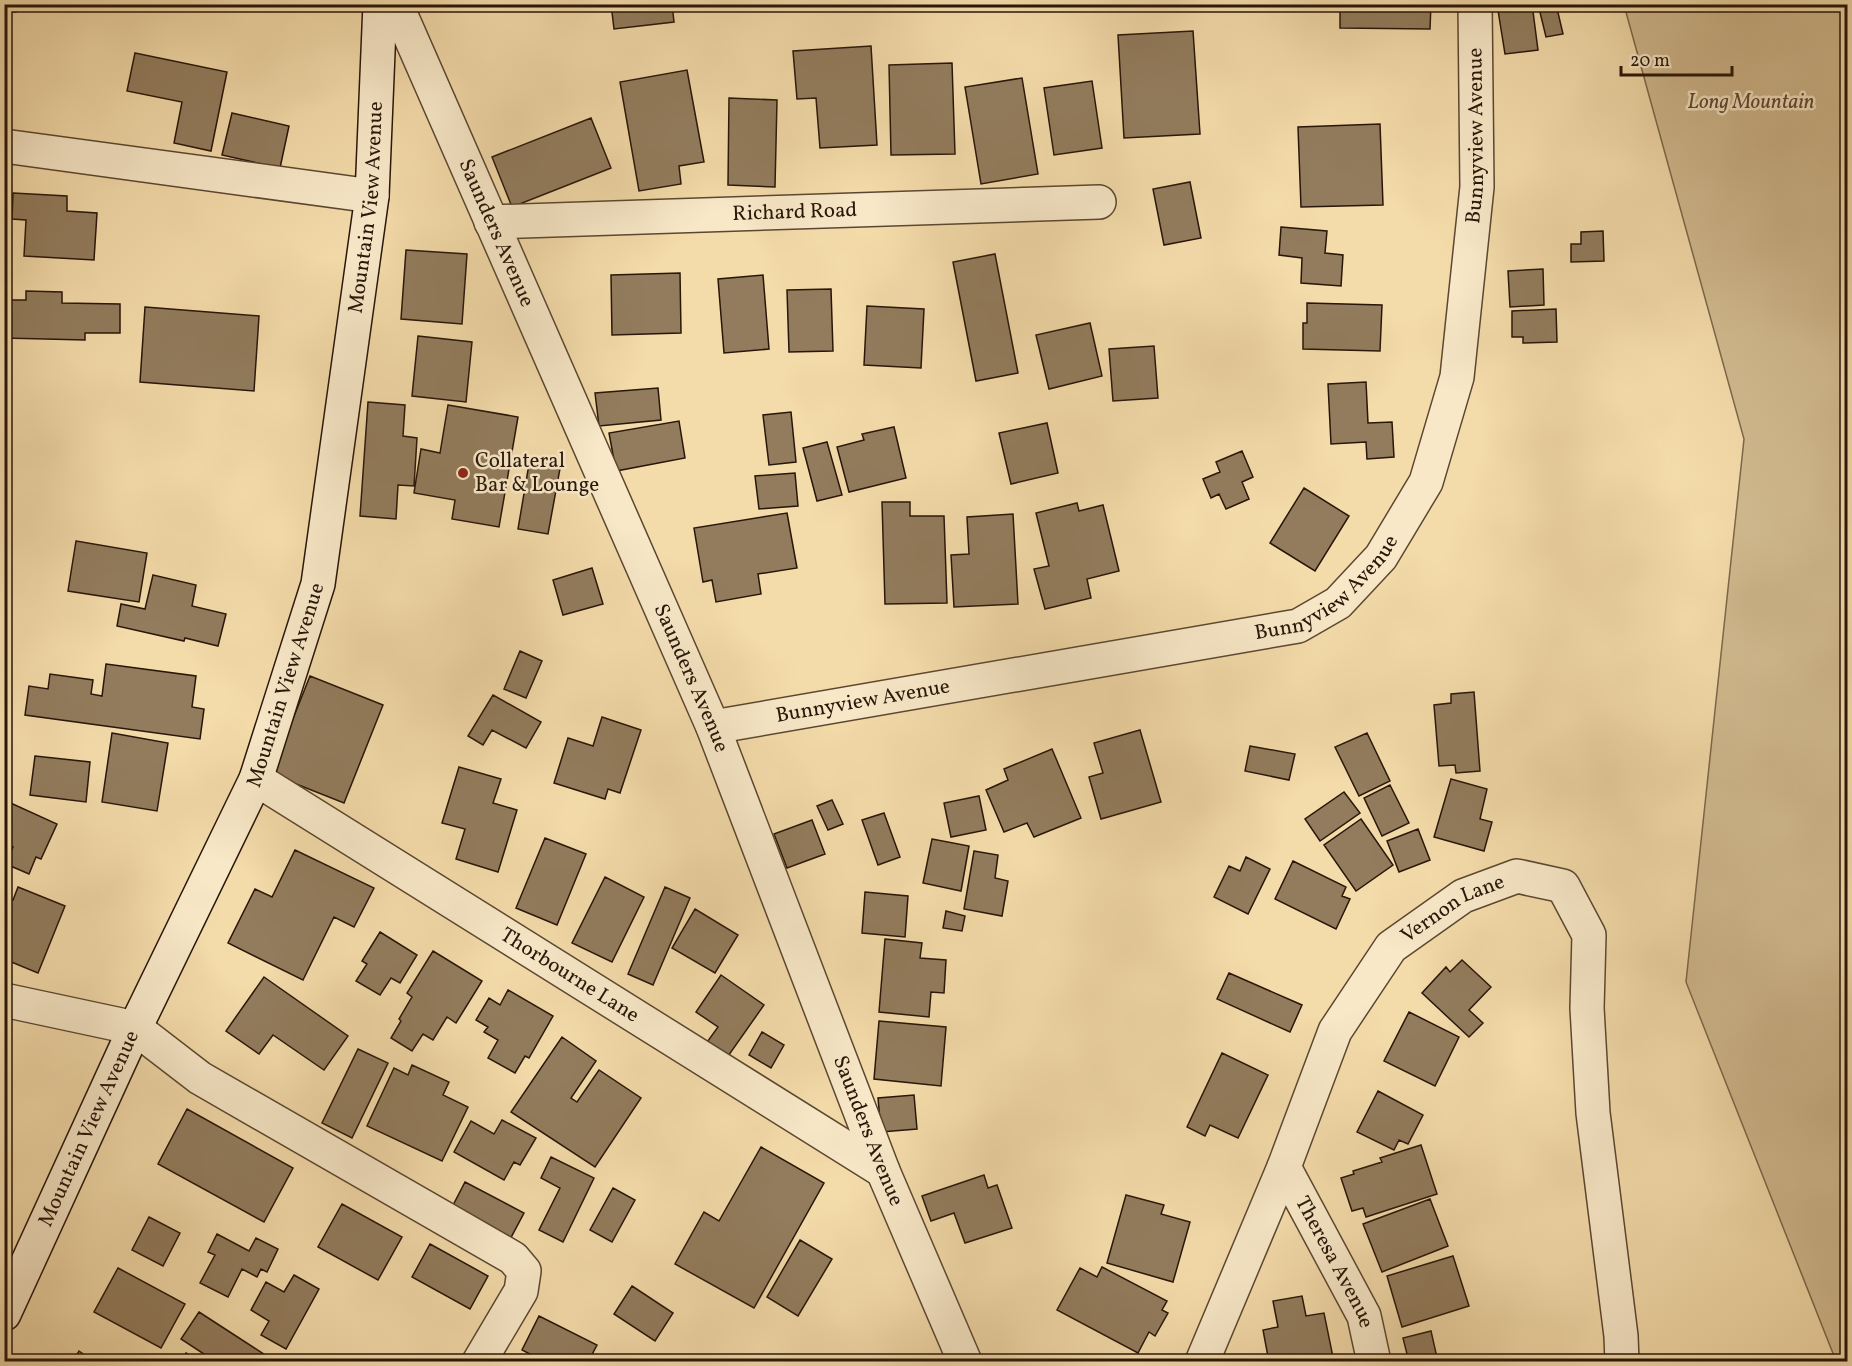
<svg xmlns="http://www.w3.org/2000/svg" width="1852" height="1366" font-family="Vollkorn,serif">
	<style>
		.green { fill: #d1ba8f; stroke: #7c684c; stroke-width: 1.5 }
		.building { fill: #927c5d; stroke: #281609; stroke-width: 1.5 }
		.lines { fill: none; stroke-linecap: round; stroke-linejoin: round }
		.street-casing { stroke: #5b4731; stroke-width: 36 }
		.secondary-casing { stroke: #281609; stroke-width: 36 }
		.street { stroke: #f8e8c8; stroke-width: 33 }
		.secondary { stroke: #f8e8c8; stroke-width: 33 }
		.poi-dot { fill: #8f2418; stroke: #f8e8c8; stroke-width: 2 }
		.labels { text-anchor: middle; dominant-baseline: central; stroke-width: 5; stroke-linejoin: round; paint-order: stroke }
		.park-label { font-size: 21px; font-style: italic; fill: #5b4731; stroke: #f8e8c8 }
		.street-label { font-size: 21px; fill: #281609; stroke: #f8e8c8 }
		.poi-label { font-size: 21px; fill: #281609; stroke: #f8e8c8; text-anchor: start }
	</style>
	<rect width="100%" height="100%" fill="#f4dbaa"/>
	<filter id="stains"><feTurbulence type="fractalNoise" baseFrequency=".00333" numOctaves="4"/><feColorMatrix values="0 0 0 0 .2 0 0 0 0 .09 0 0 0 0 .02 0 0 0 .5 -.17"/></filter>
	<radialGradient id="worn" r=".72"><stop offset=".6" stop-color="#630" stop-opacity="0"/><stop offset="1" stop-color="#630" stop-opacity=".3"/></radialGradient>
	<!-- green -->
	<path class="green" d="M 1624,5 L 1847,5 L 1847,1361 L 1836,1361 L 1686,982 L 1744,439 Z"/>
	<!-- building -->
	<path class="building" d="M 4,4 L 15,4 L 16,12 L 4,12 Z
		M 611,4 L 672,4 L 674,22 L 614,29 Z
		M 1340,4 L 1431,4 L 1430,29 L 1340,28 Z
		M 1497,4 L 1532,4 L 1538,50 L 1505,54 Z
		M 1538,4 L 1556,4 L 1563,34 L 1546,37 Z
		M 1193,31 L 1200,134 L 1124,138 L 1118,35 Z
		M 871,46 L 877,145 L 820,148 L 816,98 L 797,99 L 793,51 Z
		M 135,53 L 227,72 L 211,151 L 174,143 L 182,102 L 127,91 Z
		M 952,63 L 955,154 L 891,155 L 889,65 Z
		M 687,70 L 704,162 L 679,166 L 681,184 L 639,191 L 620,82 Z
		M 1022,78 L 1038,174 L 981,184 L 965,87 Z
		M 1092,81 L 1102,148 L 1054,155 L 1044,88 Z
		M 729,98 L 777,100 L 775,187 L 728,185 Z
		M 232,113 L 289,126 L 280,168 L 222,155 Z
		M 591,118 L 611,168 L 512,207 L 492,157 Z
		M 1380,124 L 1383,205 L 1301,207 L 1298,127 Z
		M 1190,182 L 1201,238 L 1164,245 L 1153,189 Z
		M 13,193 L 67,196 L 67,211 L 97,213 L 94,260 L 24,256 L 26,220 L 12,219 Z
		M 1281,227 L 1327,231 L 1325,253 L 1343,255 L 1341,286 L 1301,283 L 1302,258 L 1279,255 Z
		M 1603,231 L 1604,261 L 1571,262 L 1571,244 L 1581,244 L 1581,232 Z
		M 406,250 L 467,254 L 462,324 L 401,319 Z
		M 995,254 L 1018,373 L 976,381 L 953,262 Z
		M 1543,269 L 1544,305 L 1510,307 L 1508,271 Z
		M 680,273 L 681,333 L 612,335 L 611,275 Z
		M 763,275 L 769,349 L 724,353 L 718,279 Z
		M 831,289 L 833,351 L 789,352 L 787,290 Z
		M 26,291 L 62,292 L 62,303 L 120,304 L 120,333 L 85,333 L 85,340 L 4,338 L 5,300 L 26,300 Z
		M 1307,303 L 1382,305 L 1380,351 L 1303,349 L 1303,323 L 1307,323 Z
		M 867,306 L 924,309 L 921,368 L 864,365 Z
		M 145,307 L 259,316 L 254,391 L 140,382 Z
		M 1556,309 L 1557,342 L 1523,343 L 1523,337 L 1512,337 L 1512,311 Z
		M 1090,323 L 1102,376 L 1049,389 L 1036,335 Z
		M 418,336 L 472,342 L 466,402 L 412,396 Z
		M 1154,346 L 1158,398 L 1113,401 L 1109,349 Z
		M 1366,382 L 1368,423 L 1392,422 L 1394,457 L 1367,459 L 1366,442 L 1331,444 L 1328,384 Z
		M 658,388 L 661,420 L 599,426 L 595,393 Z
		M 368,402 L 405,405 L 403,436 L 417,438 L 414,486 L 398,485 L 396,519 L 360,516 Z
		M 448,405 L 518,417 L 499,527 L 452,519 L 455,500 L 414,493 L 421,449 L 440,453 Z
		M 791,412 L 796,462 L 769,465 L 763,415 Z
		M 679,421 L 685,458 L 616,471 L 609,433 Z
		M 1047,423 L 1058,473 L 1011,484 L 999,433 Z
		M 894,427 L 906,478 L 849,492 L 837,447 L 864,440 L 862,434 Z
		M 827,442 L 842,495 L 817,501 L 803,448 Z
		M 1242,451 L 1253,477 L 1242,482 L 1249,499 L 1226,509 L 1219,494 L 1211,498 L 1203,479 L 1220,472 L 1216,462 Z
		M 530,458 L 561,463 L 548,534 L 518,529 Z
		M 795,473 L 798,506 L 759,509 L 755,476 Z
		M 1304,488 L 1349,516 L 1315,571 L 1270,543 Z
		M 882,502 L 910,502 L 910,516 L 944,516 L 947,603 L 885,604 Z
		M 1077,503 L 1079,511 L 1103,505 L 1119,571 L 1087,579 L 1091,598 L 1045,609 L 1034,569 L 1049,566 L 1036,513 Z
		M 787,513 L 797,568 L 758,574 L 761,594 L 716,602 L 712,580 L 703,582 L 694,528 Z
		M 1013,514 L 1018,604 L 954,607 L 951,555 L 969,554 L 967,517 Z
		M 76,541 L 147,553 L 139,602 L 68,591 Z
		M 592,568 L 603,604 L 563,615 L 553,580 Z
		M 153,575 L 196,585 L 192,606 L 226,614 L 218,646 L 185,638 L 184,641 L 117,626 L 121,604 L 145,609 Z
		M 520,651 L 542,661 L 526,698 L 504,689 Z
		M 106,664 L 196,676 L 192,707 L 204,709 L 200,739 L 25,715 L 29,686 L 48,689 L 50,674 L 93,680 L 91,694 L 102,696 Z
		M 310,676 L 383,705 L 344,803 L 271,774 Z
		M 1474,692 L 1480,771 L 1456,773 L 1455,765 L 1439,766 L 1434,705 L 1451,703 L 1451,694 Z
		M 493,695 L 541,722 L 526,748 L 492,730 L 483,745 L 468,736 Z
		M 602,717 L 641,730 L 620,793 L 608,789 L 605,799 L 554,783 L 568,738 L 593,746 Z
		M 1140,730 L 1161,802 L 1101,819 L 1089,777 L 1103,773 L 1094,743 Z
		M 112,733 L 168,743 L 157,811 L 102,802 Z
		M 1367,733 L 1390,781 L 1359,796 L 1335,747 Z
		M 1250,746 L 1295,754 L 1289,780 L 1245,771 Z
		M 1052,749 L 1081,818 L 1034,837 L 1027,823 L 1004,832 L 986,790 L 1008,780 L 1004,769 Z
		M 35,756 L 90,762 L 86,802 L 30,795 Z
		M 459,767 L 501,779 L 493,803 L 517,810 L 498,872 L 456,859 L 465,829 L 442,823 Z
		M 1451,779 L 1487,789 L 1480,819 L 1492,822 L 1484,851 L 1434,837 Z
		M 1390,785 L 1409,823 L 1382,836 L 1364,798 Z
		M 1344,792 L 1360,813 L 1320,841 L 1305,819 Z
		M 979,796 L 986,830 L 951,837 L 944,803 Z
		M 4,800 L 57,824 L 41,859 L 36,857 L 29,874 L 6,864 L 13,847 L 4,843 Z
		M 832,800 L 843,824 L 828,830 L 817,806 Z
		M 884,813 L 900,857 L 878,865 L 862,820 Z
		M 1361,819 L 1393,865 L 1356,891 L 1324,845 Z
		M 812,820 L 825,854 L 787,868 L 774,834 Z
		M 1418,829 L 1430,860 L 1399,872 L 1387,841 Z
		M 545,838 L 586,854 L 557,925 L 516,908 Z
		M 932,839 L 969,846 L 961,891 L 923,883 Z
		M 295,850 L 374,888 L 354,927 L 334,917 L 303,980 L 228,943 L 255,889 L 272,897 Z
		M 974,851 L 998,855 L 995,878 L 1008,881 L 1002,916 L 964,909 Z
		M 1246,857 L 1270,869 L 1248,914 L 1214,897 L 1229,866 L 1240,871 Z
		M 1293,861 L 1346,887 L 1342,896 L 1350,899 L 1336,929 L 1275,899 Z
		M 605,877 L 644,897 L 612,962 L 572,943 Z
		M 18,887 L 65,906 L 38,973 L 4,959 L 4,897 L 13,900 Z
		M 665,887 L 690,898 L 653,985 L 628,974 Z
		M 865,892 L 908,896 L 905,937 L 862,933 Z
		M 695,909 L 738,935 L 715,973 L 672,948 Z
		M 946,911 L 965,916 L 962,931 L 943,928 Z
		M 380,932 L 417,955 L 400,983 L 391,978 L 380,995 L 356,981 L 367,964 L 362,961 Z
		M 885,939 L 922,943 L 920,958 L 946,960 L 944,993 L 931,992 L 929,1017 L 879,1012 Z
		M 433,951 L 482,981 L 456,1023 L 447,1017 L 433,1040 L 423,1034 L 412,1051 L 391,1038 L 401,1021 L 399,1019 L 412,997 L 407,993 Z
		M 1462,960 L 1491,987 L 1469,1010 L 1483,1023 L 1469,1037 L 1422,993 L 1446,967 L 1450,972 Z
		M 1229,973 L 1302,1005 L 1290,1032 L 1217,999 Z
		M 721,975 L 764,1005 L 726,1059 L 705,1045 L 718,1027 L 696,1012 Z
		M 264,977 L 348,1036 L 324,1070 L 273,1035 L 259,1054 L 226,1031 Z
		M 508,990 L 553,1016 L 529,1058 L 525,1056 L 515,1073 L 488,1058 L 498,1040 L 484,1032 L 488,1027 L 476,1020 L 489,998 L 500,1005 Z
		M 1409,1012 L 1459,1037 L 1435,1086 L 1384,1061 Z
		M 879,1021 L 946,1027 L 941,1086 L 874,1079 Z
		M 762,1032 L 784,1045 L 771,1068 L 749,1055 Z
		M 562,1037 L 596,1061 L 571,1098 L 577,1102 L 599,1070 L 641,1098 L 595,1167 L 511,1112 Z
		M 358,1049 L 388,1063 L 352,1138 L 322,1123 Z
		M 1222,1053 L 1268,1075 L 1238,1138 L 1210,1125 L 1205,1136 L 1187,1127 Z
		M 412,1065 L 449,1082 L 443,1095 L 468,1107 L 442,1161 L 367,1126 L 394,1068 L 408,1075 Z
		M 1378,1091 L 1423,1115 L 1408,1144 L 1399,1140 L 1394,1150 L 1357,1132 Z
		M 914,1095 L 917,1129 L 881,1132 L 878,1098 Z
		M 187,1109 L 293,1168 L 264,1222 L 158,1164 Z
		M 502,1120 L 536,1138 L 520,1165 L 514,1162 L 504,1180 L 454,1152 L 471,1121 L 494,1134 Z
		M 1421,1145 L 1437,1194 L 1366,1217 L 1363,1208 L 1352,1211 L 1341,1178 L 1354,1174 L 1353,1171 L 1382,1162 L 1380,1158 Z
		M 761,1147 L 824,1183 L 754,1308 L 675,1264 L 704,1212 L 719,1221 Z
		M 551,1157 L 594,1178 L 563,1242 L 539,1230 L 560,1188 L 541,1178 Z
		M 984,1175 L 988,1188 L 997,1185 L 1012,1228 L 965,1243 L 954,1213 L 931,1221 L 922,1196 Z
		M 465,1182 L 524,1213 L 507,1245 L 448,1215 Z
		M 613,1188 L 635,1200 L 612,1242 L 590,1230 Z
		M 1126,1195 L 1164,1205 L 1161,1214 L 1190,1222 L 1173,1282 L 1107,1263 Z
		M 1430,1199 L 1448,1246 L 1382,1272 L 1363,1224 Z
		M 342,1204 L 402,1237 L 378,1280 L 318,1247 Z
		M 149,1217 L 180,1233 L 163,1266 L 132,1250 Z
		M 217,1234 L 249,1251 L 256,1238 L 278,1249 L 267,1272 L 261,1269 L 257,1277 L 242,1269 L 228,1297 L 200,1283 L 215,1255 L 208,1252 Z
		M 800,1240 L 832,1259 L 798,1316 L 767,1297 Z
		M 430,1244 L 488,1276 L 470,1309 L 412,1277 Z
		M 1453,1256 L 1469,1306 L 1402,1327 L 1387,1276 Z
		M 1102,1267 L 1167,1301 L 1162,1310 L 1168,1313 L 1155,1336 L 1149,1332 L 1138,1353 L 1057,1310 L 1080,1268 L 1097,1277 Z
		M 118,1268 L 185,1304 L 161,1348 L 94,1312 Z
		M 294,1275 L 319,1289 L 286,1349 L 261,1335 L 269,1321 L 251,1310 L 266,1282 L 284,1292 Z
		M 632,1286 L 673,1313 L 655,1341 L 614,1314 Z
		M 1302,1296 L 1306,1316 L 1324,1313 L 1334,1362 L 1269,1362 L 1263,1330 L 1278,1327 L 1273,1301 Z
		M 199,1312 L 276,1362 L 216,1362 L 181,1339 Z
		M 539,1316 L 597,1345 L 588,1362 L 545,1362 L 522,1350 Z
		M 1431,1331 L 1438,1362 L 1409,1362 L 1403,1338 Z
		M 79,1351 L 95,1362 L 72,1362 Z
		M 186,1353 L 200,1362 L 181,1362 Z"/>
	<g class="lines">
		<defs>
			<g id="street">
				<path id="s1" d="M 396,4 L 713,727 L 883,1171 L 965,1362"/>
				<path d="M 4,146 L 372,196"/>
				<path id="s2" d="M 491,222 L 1099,202"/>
				<path id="s3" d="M 713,727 L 1298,626 L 1338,603 L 1381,557 L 1426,482 L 1457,377 L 1477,187 L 1475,4"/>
				<path id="s4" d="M 256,779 L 883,1171"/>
				<path d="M 4,1000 L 135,1028 L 200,1078 L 513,1258 L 524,1271 L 521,1291 L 479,1362"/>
				<path id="s5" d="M 1284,1167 L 1364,1316 L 1374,1362"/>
				<path id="s6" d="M 1202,1362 L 1284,1167 L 1335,1031 L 1391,947 L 1463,896 L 1517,876 L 1563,886 L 1589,935 L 1587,1008 L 1593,1113 L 1621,1336 L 1622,1362"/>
			</g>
			<g id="secondary">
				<path id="s7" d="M 4,1314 L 135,1028 L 256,779 L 318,584 L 372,196 L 380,4"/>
			</g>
		</defs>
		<!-- street casing -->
		<use href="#street" class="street-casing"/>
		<!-- secondary casing -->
		<use href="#secondary" class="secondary-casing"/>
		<!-- street -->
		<use href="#street" class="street"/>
		<!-- secondary -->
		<use href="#secondary" class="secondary"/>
	</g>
	<!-- markers -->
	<circle class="poi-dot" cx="463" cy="473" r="6"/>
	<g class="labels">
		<!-- park labels -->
		<g class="park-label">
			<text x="1751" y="102">Long Mountain</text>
		</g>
		<!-- street labels -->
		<g class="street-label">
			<text stroke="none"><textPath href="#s3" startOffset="1142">Bunnyview Avenue</textPath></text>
			<text stroke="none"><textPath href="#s7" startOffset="1176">Mountain View Avenue</textPath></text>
			<text stroke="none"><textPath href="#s2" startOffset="304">Richard Road</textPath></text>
			<text stroke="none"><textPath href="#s1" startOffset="250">Saunders Avenue</textPath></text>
			<text stroke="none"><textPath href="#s3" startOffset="638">Bunnyview Avenue</textPath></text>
			<text stroke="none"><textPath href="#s1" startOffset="736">Saunders Avenue</textPath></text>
			<text stroke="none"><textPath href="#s7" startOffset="690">Mountain View Avenue</textPath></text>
			<text stroke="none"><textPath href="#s3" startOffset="152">Bunnyview Avenue</textPath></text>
			<text stroke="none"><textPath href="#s6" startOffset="531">Vernon Lane</textPath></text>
			<text stroke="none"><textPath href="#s4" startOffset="370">Thorbourne Lane</textPath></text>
			<text stroke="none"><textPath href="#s7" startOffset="204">Mountain View Avenue</textPath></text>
			<text stroke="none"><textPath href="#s1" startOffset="1222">Saunders Avenue</textPath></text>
			<text stroke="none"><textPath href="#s5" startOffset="108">Theresa Avenue</textPath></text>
		</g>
		<!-- poi labels -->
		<g class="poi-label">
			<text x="475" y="461">Collateral<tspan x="475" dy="24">Bar &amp; Lounge</tspan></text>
		</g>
	</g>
	<!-- margin -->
	<rect width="1852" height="1366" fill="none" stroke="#f4dbaa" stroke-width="24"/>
	<rect x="6" y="6" width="1840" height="1354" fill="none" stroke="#281609" stroke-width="3"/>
	<rect x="12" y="12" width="1828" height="1342" fill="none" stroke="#281609" stroke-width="1.5"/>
	<!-- scale -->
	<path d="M1621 66v9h111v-9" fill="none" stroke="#281609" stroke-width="3"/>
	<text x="1630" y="66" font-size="18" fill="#281609" stroke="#f8e8c8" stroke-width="4.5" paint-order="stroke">20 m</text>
	<rect width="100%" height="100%" filter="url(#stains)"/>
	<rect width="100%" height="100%" fill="url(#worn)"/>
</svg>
